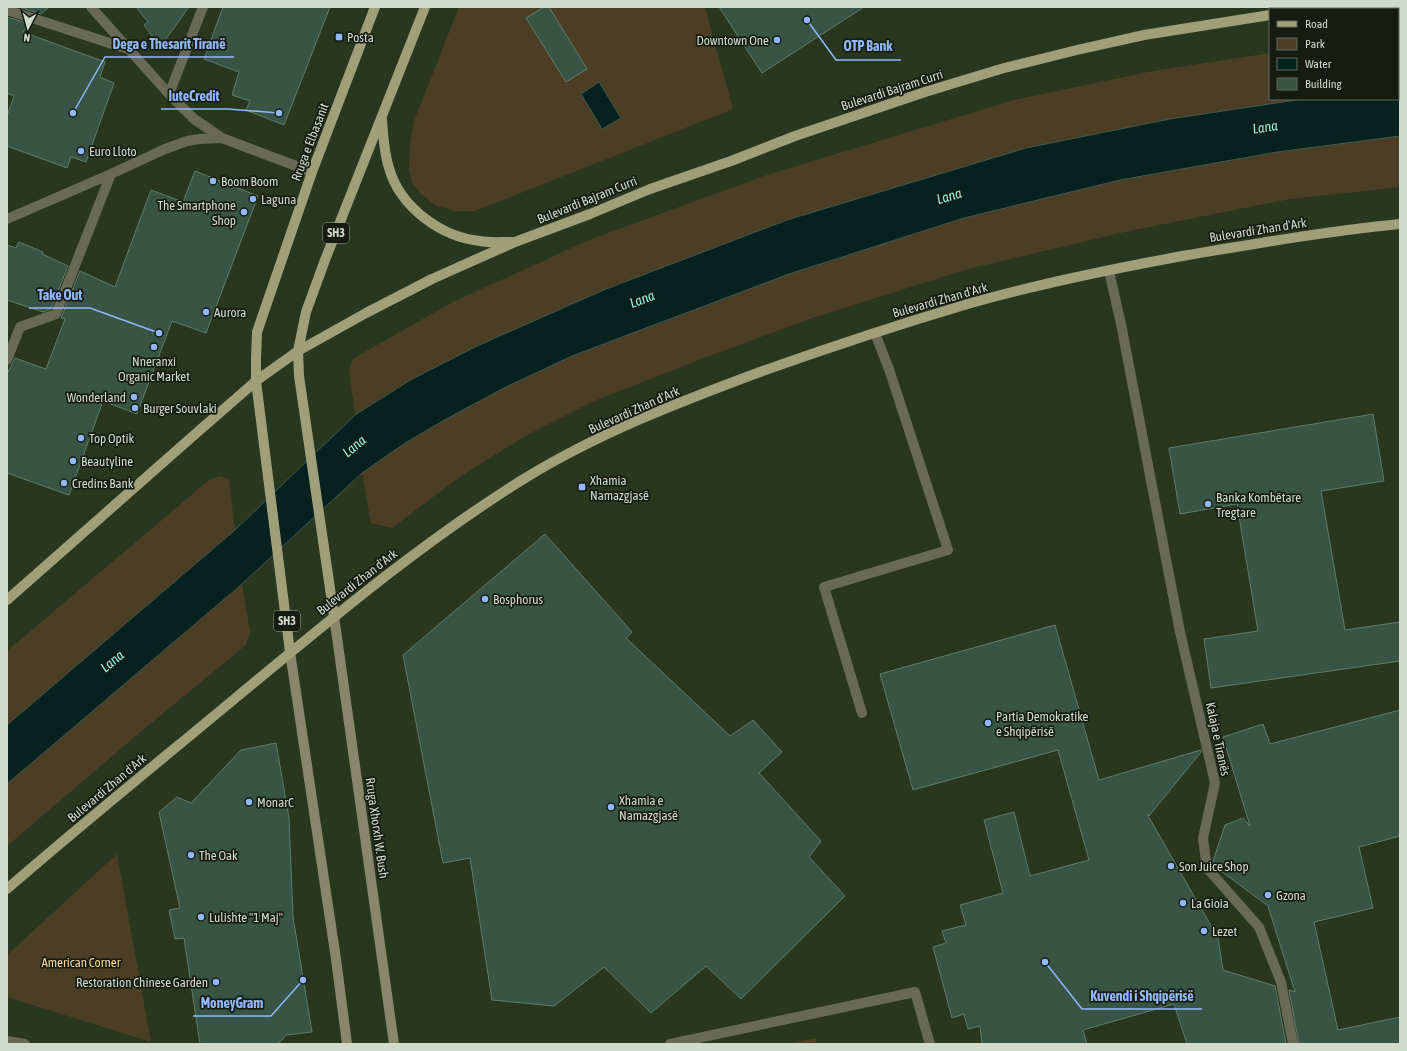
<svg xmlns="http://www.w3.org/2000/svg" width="1407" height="1051" font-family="'Asap Condensed',sans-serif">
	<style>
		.green { fill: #4c3e24 }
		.water { fill: #05221f; stroke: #425953 }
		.building { fill: #385444; stroke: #5f7d6b }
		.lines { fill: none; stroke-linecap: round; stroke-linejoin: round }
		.lane { stroke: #696957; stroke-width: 10 }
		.street { stroke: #696957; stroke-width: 10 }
		.secondary { stroke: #88876b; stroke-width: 10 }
		.primary { stroke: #9f9f7a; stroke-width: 10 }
		.poi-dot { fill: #91b8fd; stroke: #161c12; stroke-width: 1.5 }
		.labels { text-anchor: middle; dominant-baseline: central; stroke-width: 3.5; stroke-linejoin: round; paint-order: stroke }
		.shield { fill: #161c12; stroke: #99a194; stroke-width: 1 }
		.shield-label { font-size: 12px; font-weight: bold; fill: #d1dacb }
		.poi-label { font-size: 13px; fill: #d1dacb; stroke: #161c12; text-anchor: start }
		.street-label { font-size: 13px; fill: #d1dacb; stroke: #161c12 }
		.park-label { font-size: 13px; fill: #f8d495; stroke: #161c12 }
		.water-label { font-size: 14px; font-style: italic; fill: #94efe2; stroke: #161c12 }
		.leader { fill: none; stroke: #91b8fd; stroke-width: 1.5 }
		.callout-dot { fill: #91b8fd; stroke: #161c12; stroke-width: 1.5 }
		.callout-label { font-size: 14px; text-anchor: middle; font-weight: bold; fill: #91b8fd; stroke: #161c12; stroke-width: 3.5; stroke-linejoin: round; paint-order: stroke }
	</style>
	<rect width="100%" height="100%" fill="#29371f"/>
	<!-- green -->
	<path class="green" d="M 459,7 L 705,7 L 733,109 L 475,211 L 454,211 L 435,205 L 420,193 L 412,182 L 409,170 L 410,144 L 414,121 Z
		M 1400,36 L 1400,84 L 1398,85 L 1398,37 Z
		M 1270,53 L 1270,99 L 1303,99 L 1170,119 L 1026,148 L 787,220 L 606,289 L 477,346 L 412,379 L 355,415 L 349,369 L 354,358 L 453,302 L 589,240 L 767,175 L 1014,100 L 1153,71 Z
		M 1400,136 L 1400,187 L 1290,199 L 1129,231 L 968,269 L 809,319 L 704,358 L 594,401 L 525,436 L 461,476 L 392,528 L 371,523 L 362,473 L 405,443 L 448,418 L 504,388 L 572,356 L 789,274 L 964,218 L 1120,180 L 1277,152 Z
		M 219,476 L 229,480 L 235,530 L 7,725 L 7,651 L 208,481 Z
		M 242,584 L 250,632 L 246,645 L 150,724 L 7,846 L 7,784 Z
		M 117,854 L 151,1042 L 7,997 L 7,955 Z
		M 816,1038 L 817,1044 L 786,1044 Z"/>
	<!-- water -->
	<path class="water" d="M 599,82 L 621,118 L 602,129 L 581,94 Z
		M 1400,84 L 1400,136 L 1277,152 L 1120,180 L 964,218 L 789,274 L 572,356 L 504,388 L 448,418 L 405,443 L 362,473 L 242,584 L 7,784 L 7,725 L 235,530 L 355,415 L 412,379 L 477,346 L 606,289 L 787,220 L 1026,148 L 1170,119 L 1303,99 L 1398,99 L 1398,85 Z"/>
	<!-- building -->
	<path class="building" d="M 19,7 L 49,7 L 41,14 Z
		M 136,7 L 189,7 L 160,47 L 144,25 L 148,22 Z
		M 223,7 L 330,7 L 284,125 L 246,110 L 250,101 L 232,95 L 239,72 L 204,59 Z
		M 544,7 L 549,7 L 587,69 L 566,82 L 526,18 Z
		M 719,7 L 864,7 L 762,73 Z
		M 7,17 L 30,24 L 23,32 L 105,62 L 100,77 L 114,83 L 86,162 L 71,157 L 67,168 L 7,146 L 7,116 L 14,96 L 7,93 Z
		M 195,171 L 258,196 L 206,333 L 172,321 L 137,414 L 103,401 L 69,495 L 7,473 L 7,374 L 15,358 L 46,369 L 65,319 L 61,318 L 80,271 L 115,287 L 151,190 L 183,202 Z
		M 19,242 L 43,252 L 42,254 L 68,266 L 51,309 L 43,312 L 7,300 L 7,245 L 16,248 Z
		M 1373,414 L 1384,481 L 1321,491 L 1345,630 L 1400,622 L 1400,661 L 1211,688 L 1204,639 L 1258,631 L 1237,504 L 1180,514 L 1169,448 Z
		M 545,534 L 632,632 L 626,638 L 730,736 L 753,720 L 782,752 L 759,773 L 821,841 L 809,857 L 845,896 L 741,999 L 706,966 L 651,1013 L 604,967 L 554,1006 L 492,1000 L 470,858 L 443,863 L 403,655 Z
		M 1055,625 L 1099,780 L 1201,750 L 1201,752 L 1149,816 L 1147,814 L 1218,938 L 1223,970 L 1275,986 L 1286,1044 L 1187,1044 L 1174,1004 L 1083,1030 L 1087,1044 L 982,1044 L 980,1026 L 968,1029 L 964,1014 L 952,1018 L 933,947 L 946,943 L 942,931 L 966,925 L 960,905 L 1003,893 L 984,820 L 1014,812 L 1030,876 L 1089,860 L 1058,750 L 913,790 L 880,674 Z
		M 1400,710 L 1400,836 L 1359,847 L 1373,908 L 1314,922 L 1338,1030 L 1400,1017 L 1400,1044 L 1299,1044 L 1289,990 L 1295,992 L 1268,906 L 1213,865 L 1213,861 L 1225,825 L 1243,818 L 1250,826 L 1223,737 L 1263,724 L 1270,744 Z
		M 276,743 L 289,818 L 293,917 L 312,1032 L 286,1035 L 278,1044 L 200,1044 L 184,938 L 175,939 L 169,910 L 180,908 L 159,812 L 177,797 L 191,803 L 241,750 Z"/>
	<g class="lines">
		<!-- lane -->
		<path class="lane" d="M 1109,271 L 1121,324 L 1180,632
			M 862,713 L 824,587 L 948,550 L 890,372 L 875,333
			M 670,1044 L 915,992 L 930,1044"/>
		<!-- street -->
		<path class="street" d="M 91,7 L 169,94 L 194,119 L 222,138
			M 7,10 L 128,49
			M 169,94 L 203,7
			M 7,219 L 111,174 L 165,149 L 187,141 L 199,139 L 222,138 L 312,172
			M 7,360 L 20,327 L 56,314 L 111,174
			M 1180,632 L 1215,783 L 1203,838 L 1207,868 L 1259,927 L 1281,982 L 1293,1044
			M 7,1041 L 25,1044"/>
		<!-- secondary -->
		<path class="secondary" d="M 334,616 L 394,1044
			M 290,652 L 336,959 L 347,1044"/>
		<!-- primary -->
		<path class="primary" d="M 1312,9 L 1328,7
			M 382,119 C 383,136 384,152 389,168 C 400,207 441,237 480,241 C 490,243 501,242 511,242
			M 7,600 L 193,436 L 256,381 L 298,351 L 366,313 L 432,279 L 515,242 L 590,214 L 650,189 L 731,161 L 795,136 L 925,92 L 1004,68 L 1077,50 L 1144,35 L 1270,15
			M 334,616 L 299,376 L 298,351 L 306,312 L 325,260 L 425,7
			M 290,652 L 256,381 L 256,359 L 257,332 L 312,172 L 375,7
			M 7,889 C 83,823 161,760 238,696 C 330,620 421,543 522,480 C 596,434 679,402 760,372 C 830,347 900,324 971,303 C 1042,283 1116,268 1188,255 C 1259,243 1329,231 1400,224"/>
	</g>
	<!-- markers -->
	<g class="poi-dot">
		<rect x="335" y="33" width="8" height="8" rx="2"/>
		<circle cx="777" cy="40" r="4"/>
		<circle cx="81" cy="151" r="4"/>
		<circle cx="213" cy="181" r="4"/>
		<circle cx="253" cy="199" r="4"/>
		<circle cx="244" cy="212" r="4"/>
		<circle cx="206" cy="312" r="4"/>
		<circle cx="154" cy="347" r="4"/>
		<circle cx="134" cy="397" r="4"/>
		<circle cx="135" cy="408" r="4"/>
		<circle cx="81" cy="438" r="4"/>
		<circle cx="73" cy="461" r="4"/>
		<circle cx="64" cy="483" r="4"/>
		<rect x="578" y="483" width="8" height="8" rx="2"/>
		<circle cx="1208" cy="504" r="4"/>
		<circle cx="485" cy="599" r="4"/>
		<circle cx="988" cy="723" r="4"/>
		<circle cx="249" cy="802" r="4"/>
		<circle cx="611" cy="807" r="4"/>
		<circle cx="191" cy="855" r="4"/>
		<circle cx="1171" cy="866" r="4"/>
		<circle cx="1268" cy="895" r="4"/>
		<circle cx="1183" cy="903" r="4"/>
		<circle cx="201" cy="917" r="4"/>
		<circle cx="1204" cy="931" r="4"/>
		<circle cx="216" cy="982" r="4"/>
	</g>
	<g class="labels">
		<!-- shield labels -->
		<g class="shield">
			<rect x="323" y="223" width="26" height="20" rx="3"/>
			<rect x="274" y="611" width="26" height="20" rx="3"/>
		</g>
		<g class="shield-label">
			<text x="336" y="233">SH3</text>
			<text x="287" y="621">SH3</text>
		</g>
		<!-- poi labels -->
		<g class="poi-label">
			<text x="347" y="37">Posta</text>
			<text x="769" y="40" text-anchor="end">Downtown One</text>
			<text x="89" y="151">Euro Lloto</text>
			<text x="221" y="181">Boom Boom</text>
			<text x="261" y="199">Laguna</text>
			<text x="236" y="205" text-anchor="end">The Smartphone<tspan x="236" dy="15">Shop</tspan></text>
			<text x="214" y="312">Aurora</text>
			<text x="154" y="361" text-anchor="middle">Nneranxi<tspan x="154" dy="15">Organic Market</tspan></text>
			<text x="126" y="397" text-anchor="end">Wonderland</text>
			<text x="143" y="408">Burger Souvlaki</text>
			<text x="89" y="438">Top Optik</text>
			<text x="81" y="461">Beautyline</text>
			<text x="590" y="480">Xhamia<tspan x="590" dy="15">Namazgjasë</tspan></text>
			<text x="72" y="483">Credins Bank</text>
			<text x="1216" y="497">Banka Kombëtare<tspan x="1216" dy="15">Tregtare</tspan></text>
			<text x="493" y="599">Bosphorus</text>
			<text x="996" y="716">Partia Demokratike<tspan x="996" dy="15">e Shqipërisë</tspan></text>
			<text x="619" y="800">Xhamia e<tspan x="619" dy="15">Namazgjasë</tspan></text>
			<text x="257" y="802">MonarC</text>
			<text x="199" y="855">The Oak</text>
			<text x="1179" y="866">Son Juice Shop</text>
			<text x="1276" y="895">Gzona</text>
			<text x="1191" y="903">La Gioia</text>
			<text x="209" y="917">Lulishte "1 Maj"</text>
			<text x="1212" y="931">Lezet</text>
			<text x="208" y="982" text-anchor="end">Restoration Chinese Garden</text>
		</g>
		<!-- street labels -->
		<g class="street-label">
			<text transform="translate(892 90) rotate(-18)">Bulevardi Bajram Curri</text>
			<text transform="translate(310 142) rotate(-69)">Rruga e Elbasanit</text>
			<text transform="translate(587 200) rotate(-22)">Bulevardi Bajram Curri</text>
			<text transform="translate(1258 230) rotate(-9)">Bulevardi Zhan d'Ark</text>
			<text transform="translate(940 300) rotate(-16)">Bulevardi Zhan d'Ark</text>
			<text transform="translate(634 410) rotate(-24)">Bulevardi Zhan d'Ark</text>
			<text transform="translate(357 582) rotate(-38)">Bulevardi Zhan d'Ark</text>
			<text transform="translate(1218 739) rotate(78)">Kalaja e Tiranës</text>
			<text transform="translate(107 788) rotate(-40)">Bulevardi Zhan d'Ark</text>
			<text transform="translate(377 828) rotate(82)">Rruga Xhorxh W. Bush</text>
		</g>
		<!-- park labels -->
		<g class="park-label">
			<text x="81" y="962">American Corner</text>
		</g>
		<!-- water labels -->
		<g class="water-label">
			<text transform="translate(1265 127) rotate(-8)">Lana</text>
			<text transform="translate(949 196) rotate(-16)">Lana</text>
			<text transform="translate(642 299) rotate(-21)">Lana</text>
			<text transform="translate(354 446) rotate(-40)">Lana</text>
			<text transform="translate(112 661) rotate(-40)">Lana</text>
		</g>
	</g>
	<!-- callouts -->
	<path class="leader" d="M73 113L105 57H234M807 20L836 60H901M279 113L228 109H161M159 333L90 308H29M1045 962L1082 1009H1202M303 980L271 1016H193"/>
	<g class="callout-dot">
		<circle cx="73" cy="113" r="4"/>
		<circle cx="807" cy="20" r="4"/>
		<circle cx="279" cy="113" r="4"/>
		<circle cx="159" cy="333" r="4"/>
		<circle cx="1045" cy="962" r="4"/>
		<circle cx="303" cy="980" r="4"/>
	</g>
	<g class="callout-label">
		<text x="169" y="49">Dega e Thesarit Tiranë</text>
		<text x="868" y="51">OTP Bank</text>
		<text x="194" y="101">IuteCredit</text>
		<text x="60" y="300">Take Out</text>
		<text x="1142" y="1001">Kuvendi i Shqipërisë</text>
		<text x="232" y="1008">MoneyGram</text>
	</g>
	<!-- border -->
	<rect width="1407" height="1051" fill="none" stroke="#d1dacb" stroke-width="16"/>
	<!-- legend -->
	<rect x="1269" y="8" width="130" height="92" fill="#161c12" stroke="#61685c"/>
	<rect x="1277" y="21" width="20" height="6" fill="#9f9f7a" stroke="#61685c"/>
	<text x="1305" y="28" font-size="12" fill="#d1dacb">Road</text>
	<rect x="1277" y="38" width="20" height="12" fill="#4c3e24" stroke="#61685c"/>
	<text x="1305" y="48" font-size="12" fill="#d1dacb">Park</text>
	<rect x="1277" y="58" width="20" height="12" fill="#05221f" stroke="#61685c"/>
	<text x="1305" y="68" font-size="12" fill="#d1dacb">Water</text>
	<rect x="1277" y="78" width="20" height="12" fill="#385444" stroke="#61685c"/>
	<text x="1305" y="88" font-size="12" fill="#d1dacb">Building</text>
	<!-- north arrow -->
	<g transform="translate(28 28) rotate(186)" stroke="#161c12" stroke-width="3" paint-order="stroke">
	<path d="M0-3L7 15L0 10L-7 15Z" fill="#d1dacb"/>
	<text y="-6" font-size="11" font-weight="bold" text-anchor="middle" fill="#d1dacb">N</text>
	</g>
</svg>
